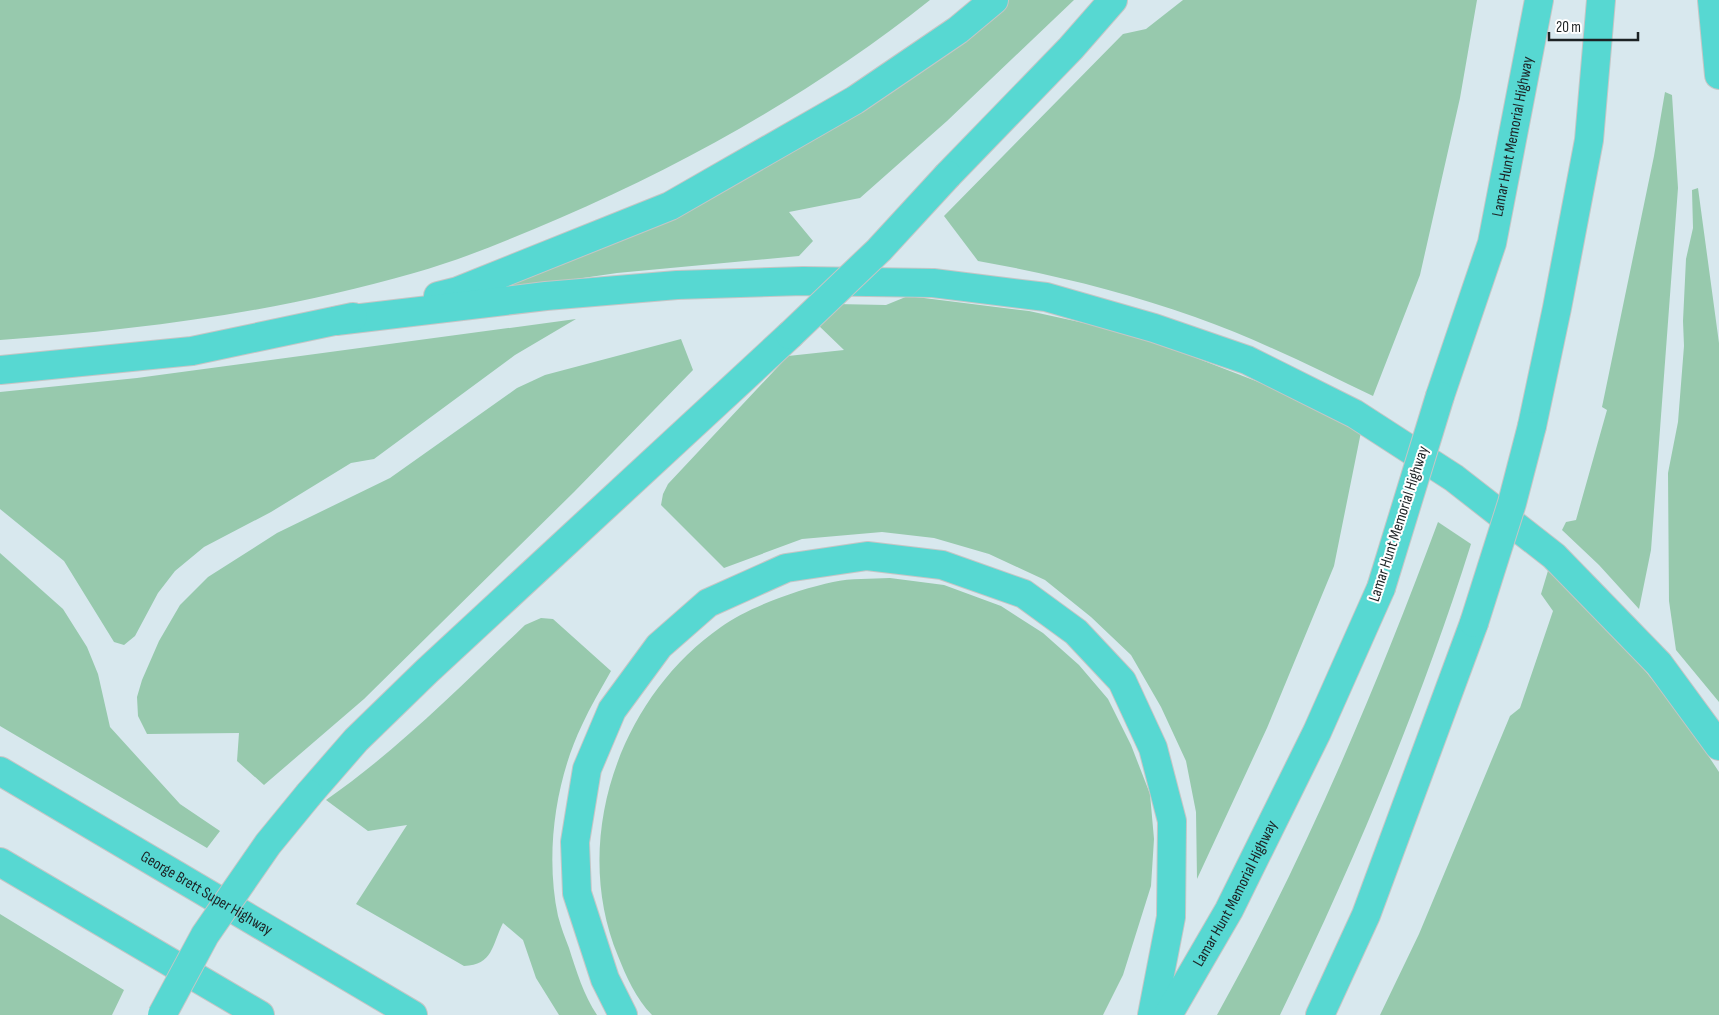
<svg xmlns="http://www.w3.org/2000/svg" width="1719" height="1015" font-family="'Sofia Sans Condensed',sans-serif">
	<style>
		.green { fill: #97c9ad }
		.lines { fill: none; stroke-linecap: round; stroke-linejoin: round }
		.highway-casing { stroke: #c4c6c6; stroke-width: 30 }
		.highway { stroke: #57d8d2; stroke-width: 28 }
		.highway-bridge-casing { stroke: #c4c6c6; stroke-width: 30; stroke-linecap: butt }
		.highway-bridge { stroke: #57d8d2; stroke-width: 28 }
		.labels { text-anchor: middle; dominant-baseline: central; stroke-width: 4; stroke-linejoin: round; paint-order: stroke }
		.street-label { font-size: 16px; fill: #1c2224; stroke: #fff }
	</style>
	<rect width="100%" height="100%" fill="#d8e8ee"/>
	<!-- green -->
	<path class="green" d="M 0,0 L 930,0 C 818,89 692,161 560,218 C 513,238 464,259 414,273 C 279,312 140,330 0,340 Z
		M 1006,0 L 1074,0 L 947,121 L 860,198 L 789,212 L 813,241 L 799,256 L 617,273 L 468,295 L 639,227 Z
		M 1183,0 L 1477,0 L 1460,98 L 1420,275 L 1373,396 C 1315,368 1257,339 1195,317 C 1125,292 1051,274 978,261 L 944,216 L 1123,34 L 1146,29 Z
		M 1665,92 L 1672,95 L 1678,188 L 1651,550 L 1639,609 L 1599,565 L 1562,530 L 1566,522 L 1576,520 L 1607,410 L 1602,407 L 1654,156 Z
		M 1698,188 L 1719,343 L 1719,702 L 1676,650 L 1669,601 L 1668,473 L 1678,422 L 1684,346 L 1683,321 L 1686,259 L 1693,228 L 1692,190 Z
		M 908,296 L 1029,311 L 1116,330 L 1186,354 L 1300,398 L 1361,432 L 1334,566 L 1267,728 L 1197,879 L 1196,812 L 1186,761 L 1161,707 L 1131,655 L 1091,617 L 1045,580 L 989,554 L 934,538 L 882,532 L 802,539 L 724,568 L 661,505 L 663,494 L 668,484 L 788,356 L 844,350 L 817,324 L 836,304 L 886,305 Z
		M 576,319 L 515,355 L 374,459 L 351,463 L 271,512 L 204,547 L 175,571 L 158,593 L 135,636 L 124,645 L 114,642 L 64,561 L 0,509 L 0,392 L 137,378 Z
		M 681,339 L 693,370 L 574,492 L 364,699 L 264,785 L 237,761 L 239,733 L 147,734 L 138,716 L 137,697 L 142,680 L 159,641 L 180,605 L 208,577 L 277,533 L 390,478 L 517,388 L 545,375 Z
		M 1438,522 L 1471,544 C 1420,706 1354,862 1280,1015 L 1217,1015 C 1305,857 1375,691 1438,522 Z
		M 0,553 L 63,609 L 87,647 L 98,674 L 110,727 L 180,804 L 220,831 L 207,848 L 0,726 Z
		M 1550,564 L 1634,657 L 1684,719 L 1719,772 L 1719,1015 L 1380,1015 L 1419,934 L 1510,716 L 1520,708 L 1553,611 L 1541,594 Z
		M 890,578 L 944,585 L 1001,606 L 1043,633 L 1079,665 L 1108,699 L 1131,745 L 1150,794 L 1154,839 L 1151,886 L 1123,975 L 1103,1015 L 652,1015 C 636,999 626,976 618,956 C 570,840 619,698 721,627 C 748,607 800,589 833,582 C 851,578 871,579 890,578 Z
		M 541,618 L 553,619 L 611,671 C 601,689 590,707 582,725 C 555,781 545,855 558,916 C 561,927 565,938 569,948 C 576,970 584,996 597,1015 L 559,1015 L 536,978 L 523,940 L 503,923 C 492,945 493,965 464,966 L 356,904 L 407,825 L 368,831 L 326,800 C 399,749 461,686 525,625 Z
		M 0,914 L 124,990 L 112,1015 L 0,1015 Z"/>
	<g class="lines">
		<defs>
			<g id="highway">
				<path d="M 1712,0 L 1719,75"/>
				<path d="M 948,175 L 1071,48 L 1113,0"/>
				<path d="M 438,296 L 458,291 L 670,206 L 855,100 L 958,30 L 994,0"/>
				<path d="M 336,321 L 546,296 L 677,285 L 803,281 L 933,283 L 1046,297 L 1154,328 L 1247,360 L 1355,414 L 1454,478 L 1554,556 L 1659,664 L 1719,746"/>
				<path d="M 0,370 L 192,351 L 353,317"/>
				<path id="s1" d="M 1440,396 L 1492,243 L 1539,0"/>
				<path d="M 1532,426 L 1557,308 L 1589,140 L 1601,0"/>
				<path id="s2" d="M 0,771 L 413,1015"/>
				<path d="M 309,794 L 356,740 L 427,671 L 790,335"/>
				<path d="M 0,862 L 260,1015"/>
				<path d="M 623,1015 L 605,979 L 577,893 L 575,842 L 587,769 L 612,710 L 659,646 L 708,603 L 786,568 L 867,556 L 942,565 L 1024,594 L 1076,632 L 1122,681 L 1153,748 L 1172,821 L 1171,917 L 1152,1015"/>
				<path id="s3" d="M 1168,1015 L 1229,910 L 1317,732 L 1381,588"/>
				<path d="M 1320,1015 L 1366,915 L 1474,623"/>
			</g>
		</defs>
		<!-- highway casing -->
		<use href="#highway" class="highway-casing"/>
		<!-- highway -->
		<use href="#highway" class="highway"/>
		<defs>
			<path id="highway-bridge" d="M 790,335 L 879,250 L 948,175
				M 1381,588 L 1440,396
				M 1474,623 L 1512,503 L 1532,426
				M 162,1015 L 205,935 L 268,844 L 309,794"/>
		</defs>
		<!-- highway-bridge casing -->
		<use href="#highway-bridge" class="highway-bridge-casing"/>
		<!-- highway-bridge -->
		<use href="#highway-bridge" class="highway-bridge"/>
	</g>
	<g class="labels">
		<!-- street labels -->
		<g class="street-label">
			<text stroke="none"><textPath href="#s1" startOffset="270">Lamar Hunt Memorial Highway</textPath></text>
			<text transform="translate(1399 524) rotate(-72)">Lamar Hunt Memorial Highway</text>
			<text stroke="none"><textPath href="#s2" startOffset="240">George Brett Super Highway</textPath></text>
			<text stroke="none"><textPath href="#s3" startOffset="139">Lamar Hunt Memorial Highway</textPath></text>
		</g>
	</g>
	<!-- scale -->
	<path d="M1549 32v8h89v-8" fill="none" stroke="#1c2224" stroke-width="2.5"/>
	<text x="1556" y="32" font-size="15" fill="#1c2224" stroke="#ffffff" stroke-width="4" paint-order="stroke">20 m</text>
</svg>
